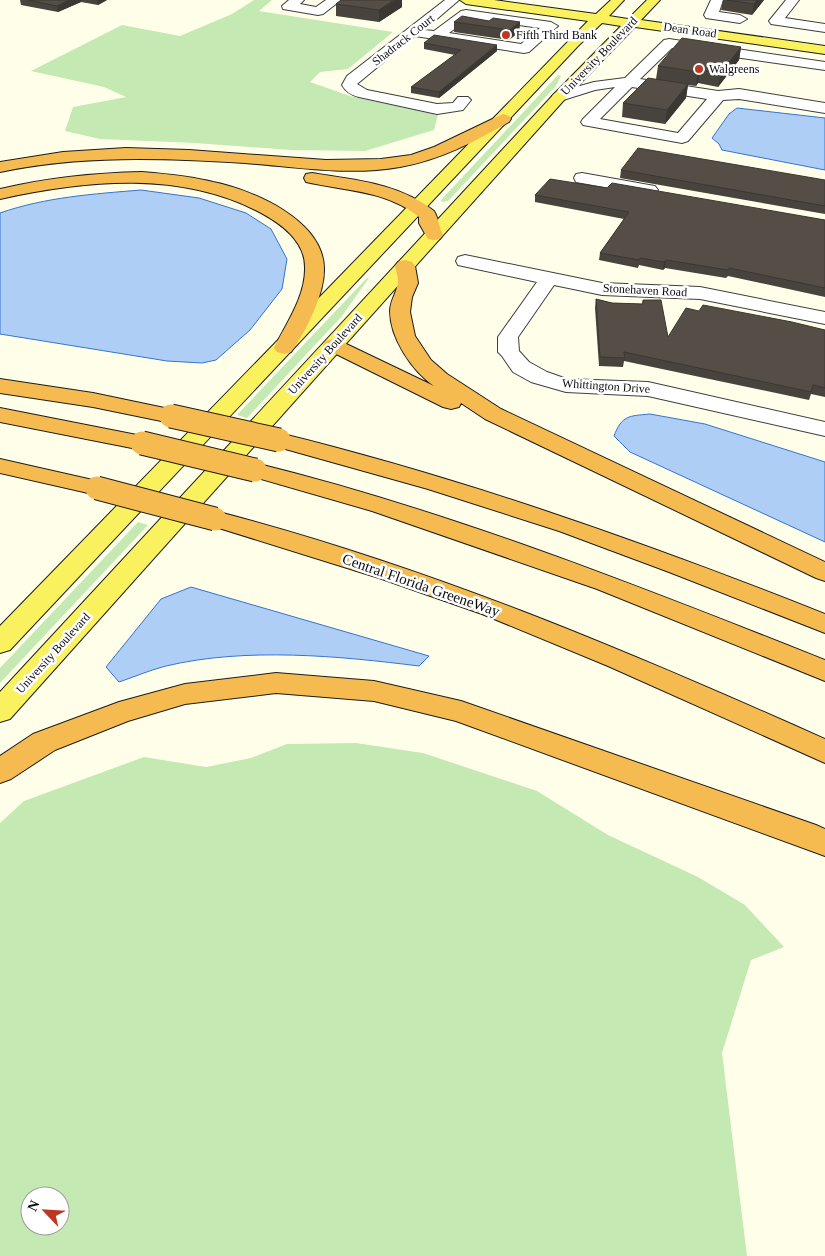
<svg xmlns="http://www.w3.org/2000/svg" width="825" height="1256" font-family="'Times New Roman',serif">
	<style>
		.green { fill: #c5e9b3; fill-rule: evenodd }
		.water { fill: #aecef6; stroke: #3474ce }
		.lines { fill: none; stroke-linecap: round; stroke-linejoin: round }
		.minor-casing { stroke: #3e3e3e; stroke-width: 2 }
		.major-casing { stroke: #1c1c1c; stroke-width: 2 }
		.highway-casing { stroke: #1c1c1c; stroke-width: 2 }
		.minor { fill: #fff; fill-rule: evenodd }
		.major { fill: #faf15e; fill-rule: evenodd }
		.highway { fill: #f5bb51; fill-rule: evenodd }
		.highway-bridge-casing { stroke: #1c1c1c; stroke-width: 25; stroke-linecap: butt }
		.highway-bridge { stroke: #f5bb51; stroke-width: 23 }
		.wall { fill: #48433d }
		.shaded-wall { fill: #3b3732 }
		.building { fill: #544e47; stroke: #3b3732 }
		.poi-dot { fill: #bb3823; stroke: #fff; stroke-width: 2 }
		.labels { text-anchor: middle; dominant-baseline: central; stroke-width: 5; stroke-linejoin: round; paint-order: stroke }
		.far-street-label { font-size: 12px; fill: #0b0b0b; stroke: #fff }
		.far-poi-label { font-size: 12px; fill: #0b0b0b; stroke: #fff; text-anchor: start }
		.street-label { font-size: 15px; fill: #0b0b0b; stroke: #fff }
	</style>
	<rect width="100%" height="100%" fill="#ffffe9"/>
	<!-- green -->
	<path class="green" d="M 254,0 L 272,0 L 259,11 L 393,32 L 348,69 L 320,72 L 310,82 L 350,96 L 438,115 L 434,130 L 365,151 L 291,150 L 195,143 L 100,139 L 65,131 L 73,107 L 126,97 L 104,87 L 31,71 L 122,25 L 180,36 L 232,14 Z
		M 558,75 L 561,76 L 556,86 L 448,201 L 442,202 L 441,200 Z
		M 367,278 L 369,278 L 342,316 L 247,418 L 237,415 Z
		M 138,522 L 148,525 L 0,683 L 0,668 Z
		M 356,743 L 423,753 L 537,791 L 608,835 L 698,877 L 745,905 L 784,947 L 751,960 L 722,1053 L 747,1256 L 0,1256 L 0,823 L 24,801 L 144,757 L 206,767 L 251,758 L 287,744 ZM 30,1196 L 60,1196 L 60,1226 L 30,1226 Z"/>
	<!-- water -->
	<path class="water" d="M 737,108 L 825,118 L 825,170 L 722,150 L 719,144 L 712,138 L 729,114 Z
		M 141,190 L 199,198 L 246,213 L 271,229 L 287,259 L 282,289 L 250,330 L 216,360 L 202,363 L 167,361 L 0,334 L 0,213 C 46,197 93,194 141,190 Z
		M 650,414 L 705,424 L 825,462 L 825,542 L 630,452 L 614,436 C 622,415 629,416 650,414 Z
		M 191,587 L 429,656 L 419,666 C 339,656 246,647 166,666 C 150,670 134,677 119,682 L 106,667 L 161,599 Z"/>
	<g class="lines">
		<defs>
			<path id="minor" d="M 289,0 L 304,0 L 300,4 L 316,7 L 326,0 L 341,0 L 323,14 L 318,15 L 283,9 L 282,6 Z
				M 445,0 L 459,0 L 424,30 L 434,31 L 461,11 L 466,10 L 551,22 L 558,26 L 529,52 L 524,53 L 415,36 L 357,84 L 367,90 L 437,104 L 453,103 L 458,97 L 468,97 L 471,100 L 463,110 L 437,114 L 359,97 C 351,95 346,92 342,85 L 347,76 ZM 469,18 L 540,28 L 521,44 L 449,33 Z
				M 711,0 L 723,0 L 719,12 L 740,15 L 747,19 L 740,23 L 706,18 L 704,15 Z
				M 786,0 L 799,0 L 785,18 L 825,24 L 825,32 L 771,24 L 769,21 Z
				M 669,39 L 825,62 L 825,70 L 672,48 L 640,79 L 718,91 L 739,89 L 825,103 L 825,113 L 739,99 L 723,100 L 688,141 L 682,143 L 583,125 L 581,122 L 583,119 L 615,87 L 595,90 L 560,101 L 555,99 L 552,96 L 555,93 L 594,82 L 625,78 L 664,40 ZM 632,87 L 707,99 L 678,133 L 600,119 Z
				M 582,173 L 649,185 L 655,186 L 658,190 L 655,194 L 649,195 L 576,182 L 574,178 L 576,174 Z
				M 465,255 L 602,283 L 700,287 L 825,312 L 825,324 L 700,299 L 602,295 L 554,285 L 518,337 L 519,351 L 529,362 L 547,372 L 567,379 L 648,382 L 825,422 L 825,436 L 648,396 L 566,392 L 531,382 L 513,372 L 502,356 L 498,352 L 498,337 L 537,282 L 458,265 L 456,261 L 458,257 Z"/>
			<path id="major" d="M 460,0 L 494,0 L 596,14 L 611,0 L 624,0 L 609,16 L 628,19 L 647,0 L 660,0 L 641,20 L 825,46 L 825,54 L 635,27 L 565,99 L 10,719 L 0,722 L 0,692 L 555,93 L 621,26 L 602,23 L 578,46 L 10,650 L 0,653 L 0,626 L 588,21 L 466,4 Z"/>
			<path id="highway" d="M 503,114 L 509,116 L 511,119 L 509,122 C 474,142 440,160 400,167 C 349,176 297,167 245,163 C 162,158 82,155 0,172 L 0,162 L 63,152 L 126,148 L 189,150 L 326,160 L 381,159 L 411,155 L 434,147 Z
				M 142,172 C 166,174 190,176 213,182 C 253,190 323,220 324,268 C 325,293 306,332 291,352 L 284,354 L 277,352 L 274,348 C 286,324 306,296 305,267 C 305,242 283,225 263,214 C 182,170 87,180 0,199 L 0,189 C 47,178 93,173 142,172 Z
				M 312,173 C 355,180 399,183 434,211 C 438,217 439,227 443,235 L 440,239 L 434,240 L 428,239 L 419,223 L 419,217 C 386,190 345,191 306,182 L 304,178 L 306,174 Z
				M 405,260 L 412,262 L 415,266 L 418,283 L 412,297 L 410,312 L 415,336 L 431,360 L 447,374 L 501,409 L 825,562 L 825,581 L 816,578 L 485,419 L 461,403 L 459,407 L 451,409 L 443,407 L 326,349 L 323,345 L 326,341 L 333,339 L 340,341 L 434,386 C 412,371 390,338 390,311 C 390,300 398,291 398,281 C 398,276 396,271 395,266 L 398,262 Z
				M 0,379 L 93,393 L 179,411 L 182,416 L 179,421 L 171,423 L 93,407 L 0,393 Z
				M 0,408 L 142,436 L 150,438 L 154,443 L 150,448 L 142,450 L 0,422 Z
				M 279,433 C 466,479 646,543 825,614 L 825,633 L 669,572 L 559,531 L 428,489 L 271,445 L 267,440 L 271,435 Z
				M 0,459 L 106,483 L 109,488 L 106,493 L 97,495 L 0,473 Z
				M 255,463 C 450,511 638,586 825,660 L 825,681 L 597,589 L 372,511 L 247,475 L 243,470 L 247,465 Z
				M 215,511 C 428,566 625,650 825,739 L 825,763 L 608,666 L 482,614 L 379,578 L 206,524 L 203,519 L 206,514 Z
				M 276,673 L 374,681 L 461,701 L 816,825 L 825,829 L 825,856 L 456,721 L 374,701 L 276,693 L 185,704 L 128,721 L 55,750 L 11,779 L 0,783 L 0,756 L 33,734 L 119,702 L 185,684 Z"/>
		</defs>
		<!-- minor casing -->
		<use href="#minor" class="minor-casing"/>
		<!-- major casing -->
		<use href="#major" class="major-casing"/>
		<!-- highway casing -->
		<use href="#highway" class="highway-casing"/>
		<!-- minor -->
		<use href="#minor" class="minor"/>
		<!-- major -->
		<use href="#major" class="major"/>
		<!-- highway -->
		<use href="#highway" class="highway"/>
		<defs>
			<path id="highway-bridge" d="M 171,416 L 279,440
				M 142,443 L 255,470
				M 97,488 L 215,519"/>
		</defs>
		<!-- highway-bridge casing -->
		<use href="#highway-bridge" class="highway-bridge-casing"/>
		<!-- highway-bridge -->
		<use href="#highway-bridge" class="highway-bridge"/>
	</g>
	<!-- wall -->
	<path class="wall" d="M 20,0 L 107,0 L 98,5 L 81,2 L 58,12 L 21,5 Z
		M 723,0 L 764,0 L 752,15 L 721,10 Z
		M 336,4 L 402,7 L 379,22 L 336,16 Z
		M 489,21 L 520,22 L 519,32 L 509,40 L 454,32 L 454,22 Z
		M 424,43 L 497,45 L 497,51 L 439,98 L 411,93 L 411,87 L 455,55 L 424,49 Z
		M 741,47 L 739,60 L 718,87 L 698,83 L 696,86 L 688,85 L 686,98 L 665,124 L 622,117 L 623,103 L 656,79 L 658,66 Z
		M 621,170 L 825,180 L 825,214 L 620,178 Z
		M 607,188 L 825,220 L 825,297 L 728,276 L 726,278 L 665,268 L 663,270 L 639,265 L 638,268 L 599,260 L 600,253 L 624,219 L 535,202 L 535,195 Z
		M 596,299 L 612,303 L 642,304 L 643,300 L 668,337 L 699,311 L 825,330 L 825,397 L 811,394 L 809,400 L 624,361 L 623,367 L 599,366 L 595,308 Z"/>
	<!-- shaded-wall -->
	<path class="shaded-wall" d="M 69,0 L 81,0 L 81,2 L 58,12 L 57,6 Z
		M 97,0 L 107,0 L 98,5 Z
		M 394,0 L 402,0 L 402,7 L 379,22 L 379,10 Z
		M 757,0 L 764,0 L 752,15 L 754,4 Z
		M 520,22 L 519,32 L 509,40 L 510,30 Z
		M 497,45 L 497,51 L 439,98 L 439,92 Z
		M 741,47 L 739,60 L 718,87 L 721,73 Z
		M 700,70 L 698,83 L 696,86 L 698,72 Z
		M 688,84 L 686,98 L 665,124 L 667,110 Z
		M 666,260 L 665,268 L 663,270 L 664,262 Z"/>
	<!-- building -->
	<path class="building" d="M 28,0 L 69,0 L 57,6 Z
		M 341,0 L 394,0 L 379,10 L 336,4 Z
		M 727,0 L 757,0 L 754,4 Z
		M 462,16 L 489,21 L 493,18 L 520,22 L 510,30 L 454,22 Z
		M 434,35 L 497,45 L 439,92 L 411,87 L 461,50 L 424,43 Z
		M 682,38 L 741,47 L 721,73 L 700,70 L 698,72 L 658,66 Z
		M 648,78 L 688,84 L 667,110 L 623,103 Z
		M 638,148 L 825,180 L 825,206 L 621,170 Z
		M 550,179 L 607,188 L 612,183 L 825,220 L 825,288 L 729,268 L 728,270 L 666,260 L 664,262 L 640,258 L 639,260 L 600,253 L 629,212 L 535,195 Z
		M 596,299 L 612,303 L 643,304 L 643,300 L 661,300 L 668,337 L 686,308 L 699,311 L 703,305 L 792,322 L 825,330 L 825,388 L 813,385 L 811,392 L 624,352 L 625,358 L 600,357 Z"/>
	<!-- markers -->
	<g class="poi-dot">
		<circle cx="506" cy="35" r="5"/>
		<circle cx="699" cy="69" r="5"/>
	</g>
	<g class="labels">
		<!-- far-street labels -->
		<g class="far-street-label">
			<text transform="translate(690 30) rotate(8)">Dean Road</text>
			<text transform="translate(403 40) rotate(-38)">Shadrack Court</text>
			<text transform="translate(599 56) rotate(-46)">University Boulevard</text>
			<text transform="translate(645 290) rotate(3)">Stonehaven Road</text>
			<text transform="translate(325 354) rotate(-48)">University Boulevard</text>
			<text transform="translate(606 386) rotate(4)">Whittington Drive</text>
			<text transform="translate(53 653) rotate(-48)">University Boulevard</text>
		</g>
		<!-- far-poi labels -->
		<g class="far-poi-label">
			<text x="516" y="35">Fifth Third Bank</text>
			<text x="709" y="69">Walgreens</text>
		</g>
		<!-- street labels -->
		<g class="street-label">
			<text transform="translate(421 585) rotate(19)">Central Florida GreeneWay</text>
		</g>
	</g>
	<!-- north arrow -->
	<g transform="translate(45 1211) rotate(295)"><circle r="24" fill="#ffffff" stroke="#9d9d9d"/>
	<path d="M0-4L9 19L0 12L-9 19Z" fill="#bb3823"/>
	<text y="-8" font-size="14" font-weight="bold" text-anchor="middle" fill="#0b0b0b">N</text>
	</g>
</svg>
